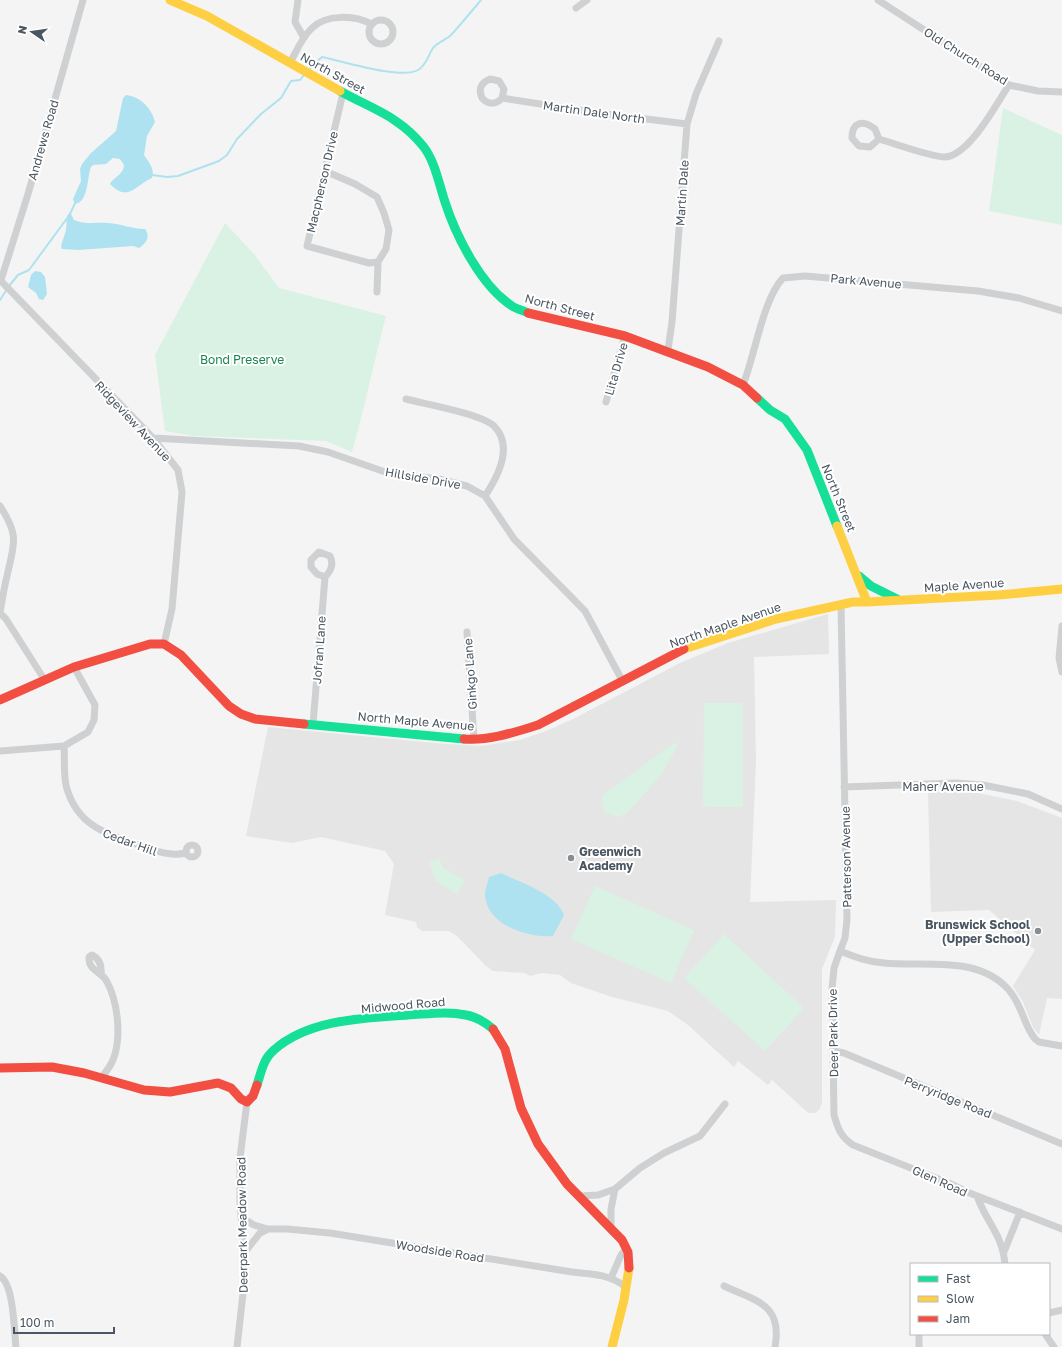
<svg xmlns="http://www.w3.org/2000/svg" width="1062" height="1347" font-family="'Golos Text',sans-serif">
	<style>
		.education { fill: #e6e5e6 }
		.green { fill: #d9f2e3 }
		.water { fill: #aee2f0 }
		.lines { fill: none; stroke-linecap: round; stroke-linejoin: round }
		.stream { stroke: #aee2f0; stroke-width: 2 }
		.street { stroke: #ced0d2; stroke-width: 7 }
		.fast { stroke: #16e098; stroke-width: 9 }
		.slow { stroke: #ffcf43; stroke-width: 9 }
		.jam { stroke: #f24e42; stroke-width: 9 }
		.poi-dot { fill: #868d94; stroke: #fff; stroke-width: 1.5 }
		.labels { text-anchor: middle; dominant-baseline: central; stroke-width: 4; stroke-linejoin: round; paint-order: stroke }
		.street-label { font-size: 12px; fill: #4a5661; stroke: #fff }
		.park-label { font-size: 12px; fill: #17864f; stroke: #fff }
		.poi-label { font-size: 12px; font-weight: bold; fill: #4a5661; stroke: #fff; text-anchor: start }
	</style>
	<rect width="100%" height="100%" fill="#f4f4f4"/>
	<!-- education -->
	<path class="education" d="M 828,614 L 829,654 L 754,657 L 756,761 L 750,902 L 836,900 L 835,937 L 822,969 L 822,1103 L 819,1110 L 815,1113 L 809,1113 L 805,1110 L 772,1080 L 768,1085 L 738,1061 L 734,1067 L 688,1025 L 668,1011 L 612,997 L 571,983 L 560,975 L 542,973 L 530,976 L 525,973 L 493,971 L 485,965 L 457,936 L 449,931 L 422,931 L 417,927 L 416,922 L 385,915 L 394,864 L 385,851 L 321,837 L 292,843 L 246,836 L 268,727 L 434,743 L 480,746 L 520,740 L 546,731 L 573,719 L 680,663 L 728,643 Z
		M 968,791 L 1017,801 L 1062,818 L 1062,999 L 1047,998 L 1039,1035 L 1033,1027 L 1023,1002 L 1013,986 L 1035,950 L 989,910 L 931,912 L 928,792 Z"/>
	<!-- green -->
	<path class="green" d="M 1003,108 L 1062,135 L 1062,225 L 989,211 Z
		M 225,223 L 254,254 L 279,288 L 386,316 C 374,361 365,407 352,452 L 326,441 L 194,436 L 165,431 L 155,355 Z
		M 704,703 L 743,703 L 743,807 L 705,807 L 703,804 Z
		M 674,743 L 678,745 L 661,775 L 627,813 L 618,817 L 605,812 L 602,803 L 603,795 Z
		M 439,858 L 443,868 L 465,880 L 457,894 L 436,881 L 429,862 Z
		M 595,886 L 694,930 L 671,983 L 571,939 Z
		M 724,934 L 804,1008 L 765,1051 L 684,978 Z"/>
	<!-- water -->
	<path class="water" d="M 126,95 C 141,97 151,107 155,122 L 147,136 L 144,155 C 149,162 155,169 152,178 C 135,185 129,203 110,184 C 113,177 123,176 124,165 L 120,159 L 113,158 L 106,164 L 93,165 L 91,167 C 87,176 89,202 75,204 L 73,199 L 81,181 L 80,169 L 82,164 L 91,153 L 116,131 L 123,98 Z
		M 70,212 L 74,220 C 86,225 96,222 108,223 C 121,224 133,229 145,229 C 151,237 146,243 139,248 L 133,246 L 78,250 L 62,249 L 61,246 L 66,230 L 67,216 Z
		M 35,271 L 41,272 L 45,277 L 47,294 L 43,300 L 39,299 L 36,293 L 28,287 L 31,275 Z
		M 501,873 C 520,882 557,894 564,915 L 553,936 C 528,938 484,925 485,892 C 486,887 488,882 489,877 Z"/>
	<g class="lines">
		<!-- stream -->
		<path class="stream" d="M 309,69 L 322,57 C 342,61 401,80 418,70 C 427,65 428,55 433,48 C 438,42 446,40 451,35 C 461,24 471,12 481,0
			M 152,175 L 167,177 L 178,176 L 219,161 L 227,155 L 237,139 L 261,114 L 281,98 L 291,81 L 300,80 L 304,75
			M 70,214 L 76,201
			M 9,286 L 18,275 L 29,270 L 68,217
			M 0,300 L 7,289"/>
		<!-- street -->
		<path class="street" d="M 298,0 L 295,22 L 304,38
			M 878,0 L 1009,85 L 1038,91 L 1062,92
			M 576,8 L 587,0
			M369 32a12 12 0 1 1 24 0a12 12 0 1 1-24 0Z
			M 290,63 C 296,52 302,37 312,28 C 326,14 355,15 371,24
			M 343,93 L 307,246 L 369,263 L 378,262
			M 502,98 L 504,89 L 499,81 L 490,79 C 481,83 478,89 482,98 C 488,105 496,105 502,98 L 598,113 L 687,124
			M 879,139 L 870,147 L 859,146 L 852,138 C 852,122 863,119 875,129 L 879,139 C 893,143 931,157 945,157 C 970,155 996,104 1009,85
			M 325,171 L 355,184 L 377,197 L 384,213 L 389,230 L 386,249 L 378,262 L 377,292
			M 0,280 L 153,438 L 178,470 L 182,492 L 172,609 L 164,644
			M 1,280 L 28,194 L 83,0
			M 668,350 L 672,322 L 687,124 L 696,94 L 719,41
			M 743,385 C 755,355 763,299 783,278 L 805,276 L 978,291 L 1019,298 L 1062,311
			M 406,399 C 425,404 482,414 494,426 C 514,446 497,478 485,496
			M 606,402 L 625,336
			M 153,438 L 299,446 L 328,452 L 388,473 L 439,479 L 467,486 L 485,496 L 514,539 L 585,611 L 623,682
			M 0,506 C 20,537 14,543 7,576 C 4,588 2,601 0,613
			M 841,605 L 847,919 L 845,938 L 840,951 C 855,957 868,962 884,963 C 925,967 977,955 1008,989 C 1022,1004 1023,1024 1035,1039 L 1039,1042 L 1062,1046
			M 0,613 L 6,619 L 44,679
			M 1062,626 L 1059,658 L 1062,672
			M 467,632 L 474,740
			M 313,724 L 325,577 C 331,571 334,564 330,556 L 319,552 L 311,560 L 311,567 L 317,574 L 325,577
			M 64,746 C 65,759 63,777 67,789 C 78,825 104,833 136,844 C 153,850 168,857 186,853
			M 0,751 L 64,746 L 88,732 L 94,720 L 95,705 L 74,667
			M 844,787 L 956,783 L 983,785 L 1028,794 L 1062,809
			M186 851a6 6 0 1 1 12 0a6 6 0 1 1-12 0Z
			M 840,951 L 834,968 L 832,989 L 834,1115 C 838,1129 841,1137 853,1145 L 951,1184 L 967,1192 L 1062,1229
			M 834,1051 L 844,1053 L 1062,1144
			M 101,1078 C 106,1072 110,1067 113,1060 C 122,1037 118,1001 106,980 C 100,971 88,970 89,957 L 92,955 C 100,959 102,966 101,974
			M 579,1196 L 598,1195 L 615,1189 L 640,1168 L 664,1153 L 700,1136 L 725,1104
			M 977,1196 C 986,1222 1002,1233 1005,1264
			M 241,1217 L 254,1225 L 268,1229
			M 611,1228 L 611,1209 L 615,1189
			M 1004,1252 L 1020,1212
			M 244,1253 L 260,1233 L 268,1229 L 287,1229 L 330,1233 L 572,1272 C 592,1274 609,1274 626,1287
			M 0,1276 C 14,1284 14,1331 16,1347
			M 611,1278 L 621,1255 L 626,1249
			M 724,1286 C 756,1301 783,1304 775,1347
			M 1049,1313 L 1062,1310
			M 1045,1334 L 1054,1347
			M 237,1347 L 244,1285 L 244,1253 L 240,1202 L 240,1158 L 247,1102
			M 919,1347 L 919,1334"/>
		<!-- fast -->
		<path class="fast" d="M 340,91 C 372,109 399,116 423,146 C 435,161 439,184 445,202 C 456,236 481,286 512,306 C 516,309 523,310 528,313
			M 757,398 L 770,410 L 785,419 L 807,450 L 837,526
			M 859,576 L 871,586 L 897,599
			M 304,724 L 464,739
			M 257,1085 C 261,1073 263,1059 274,1050 C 309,1019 365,1018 408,1015 C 428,1014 447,1011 466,1015 C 477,1017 485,1022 493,1029"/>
		<!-- slow -->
		<path class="slow" d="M 170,0 L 207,16 L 340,91
			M 837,526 L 867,602 L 999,595 L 1062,589
			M 684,649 L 776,619 L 853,602 L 867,602
			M 612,1347 L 624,1300 L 629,1268"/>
		<!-- jam -->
		<path class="jam" d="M 528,313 L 625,336 L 708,367 L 743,385 L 757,398
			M 0,700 L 74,667 L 150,644 L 164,644 L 181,655 L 229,706 L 241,714 L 255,719 L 304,724
			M 464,739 C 489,741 515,732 538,725 L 684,649
			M 493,1029 L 505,1049 L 521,1108 L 538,1144 L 567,1184 L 622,1240 L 628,1252 L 629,1268
			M 0,1068 L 52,1067 L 84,1073 L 144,1090 L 170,1092 L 218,1083 L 231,1088 L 241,1099 L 247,1102 L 253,1096 L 257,1085"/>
	</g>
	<!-- markers -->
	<g class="poi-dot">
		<circle cx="571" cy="858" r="4"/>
		<circle cx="1038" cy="931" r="4"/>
	</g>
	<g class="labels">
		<!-- street labels -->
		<g class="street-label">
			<text transform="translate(966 56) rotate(32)">Old Church Road</text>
			<text transform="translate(333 73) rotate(29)">North Street</text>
			<text transform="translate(594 112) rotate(8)">Martin Dale North</text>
			<text transform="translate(43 140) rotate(-74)">Andrews Road</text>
			<text transform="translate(322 182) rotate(-77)">Macpherson Drive</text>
			<text transform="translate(682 193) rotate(-86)">Martin Dale</text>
			<text transform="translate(866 281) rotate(5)">Park Avenue</text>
			<text transform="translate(560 307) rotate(15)">North Street</text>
			<text transform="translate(616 369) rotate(-74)">Lita Drive</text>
			<text transform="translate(133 421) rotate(47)">Ridgeview Avenue</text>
			<text transform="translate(423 478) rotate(10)">Hillside Drive</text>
			<text transform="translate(839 498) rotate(68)">North Street</text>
			<text transform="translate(964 585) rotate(-4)">Maple Avenue</text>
			<text transform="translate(725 625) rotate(-19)">North Maple Avenue</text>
			<text transform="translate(319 650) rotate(-86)">Jofran Lane</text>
			<text transform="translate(470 674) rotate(-94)">Ginkgo Lane</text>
			<text transform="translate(416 721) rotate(5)">North Maple Avenue</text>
			<text x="943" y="786">Maher Avenue</text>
			<text transform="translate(130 842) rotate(20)">Cedar Hill</text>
			<text transform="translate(846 857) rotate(-91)">Patterson Avenue</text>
			<text transform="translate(403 1005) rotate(-5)">Midwood Road</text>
			<text transform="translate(833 1033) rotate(-91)">Deer Park Drive</text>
			<text transform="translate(948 1097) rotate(22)">Perryridge Road</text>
			<text transform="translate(940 1181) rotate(24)">Glen Road</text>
			<text transform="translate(242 1225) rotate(-91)">Deerpark Meadow Road</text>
			<text transform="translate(440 1251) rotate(9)">Woodside Road</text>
		</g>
		<!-- park labels -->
		<g class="park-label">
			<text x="242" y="359">Bond Preserve</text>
		</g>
		<!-- poi labels -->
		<g class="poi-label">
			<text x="579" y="851">Greenwich<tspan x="579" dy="14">Academy</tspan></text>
			<text x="1030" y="924" text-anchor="end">Brunswick School<tspan x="1030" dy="14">(Upper School)</tspan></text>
		</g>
	</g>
	<!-- legend -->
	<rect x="910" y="1263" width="140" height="72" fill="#ffffff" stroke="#b7bbc0"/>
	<rect x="918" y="1276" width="20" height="6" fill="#16e098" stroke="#b7bbc0"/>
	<text x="946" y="1283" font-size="12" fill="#4a5661">Fast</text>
	<rect x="918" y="1296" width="20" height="6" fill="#ffcf43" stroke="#b7bbc0"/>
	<text x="946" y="1303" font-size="12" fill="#4a5661">Slow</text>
	<rect x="918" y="1316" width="20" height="6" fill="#f24e42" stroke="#b7bbc0"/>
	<text x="946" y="1323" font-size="12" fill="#4a5661">Jam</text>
	<!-- north arrow -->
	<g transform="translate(32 32) rotate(283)" stroke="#ffffff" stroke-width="3" paint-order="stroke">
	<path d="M0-3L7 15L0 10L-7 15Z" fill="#4a5661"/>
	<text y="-6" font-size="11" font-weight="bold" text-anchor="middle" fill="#4a5661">N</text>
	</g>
	<!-- scale -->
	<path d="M14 1327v6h100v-6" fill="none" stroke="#4a5661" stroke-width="2"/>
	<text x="20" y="1327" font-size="12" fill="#4a5661" stroke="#ffffff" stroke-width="3" paint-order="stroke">100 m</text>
</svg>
